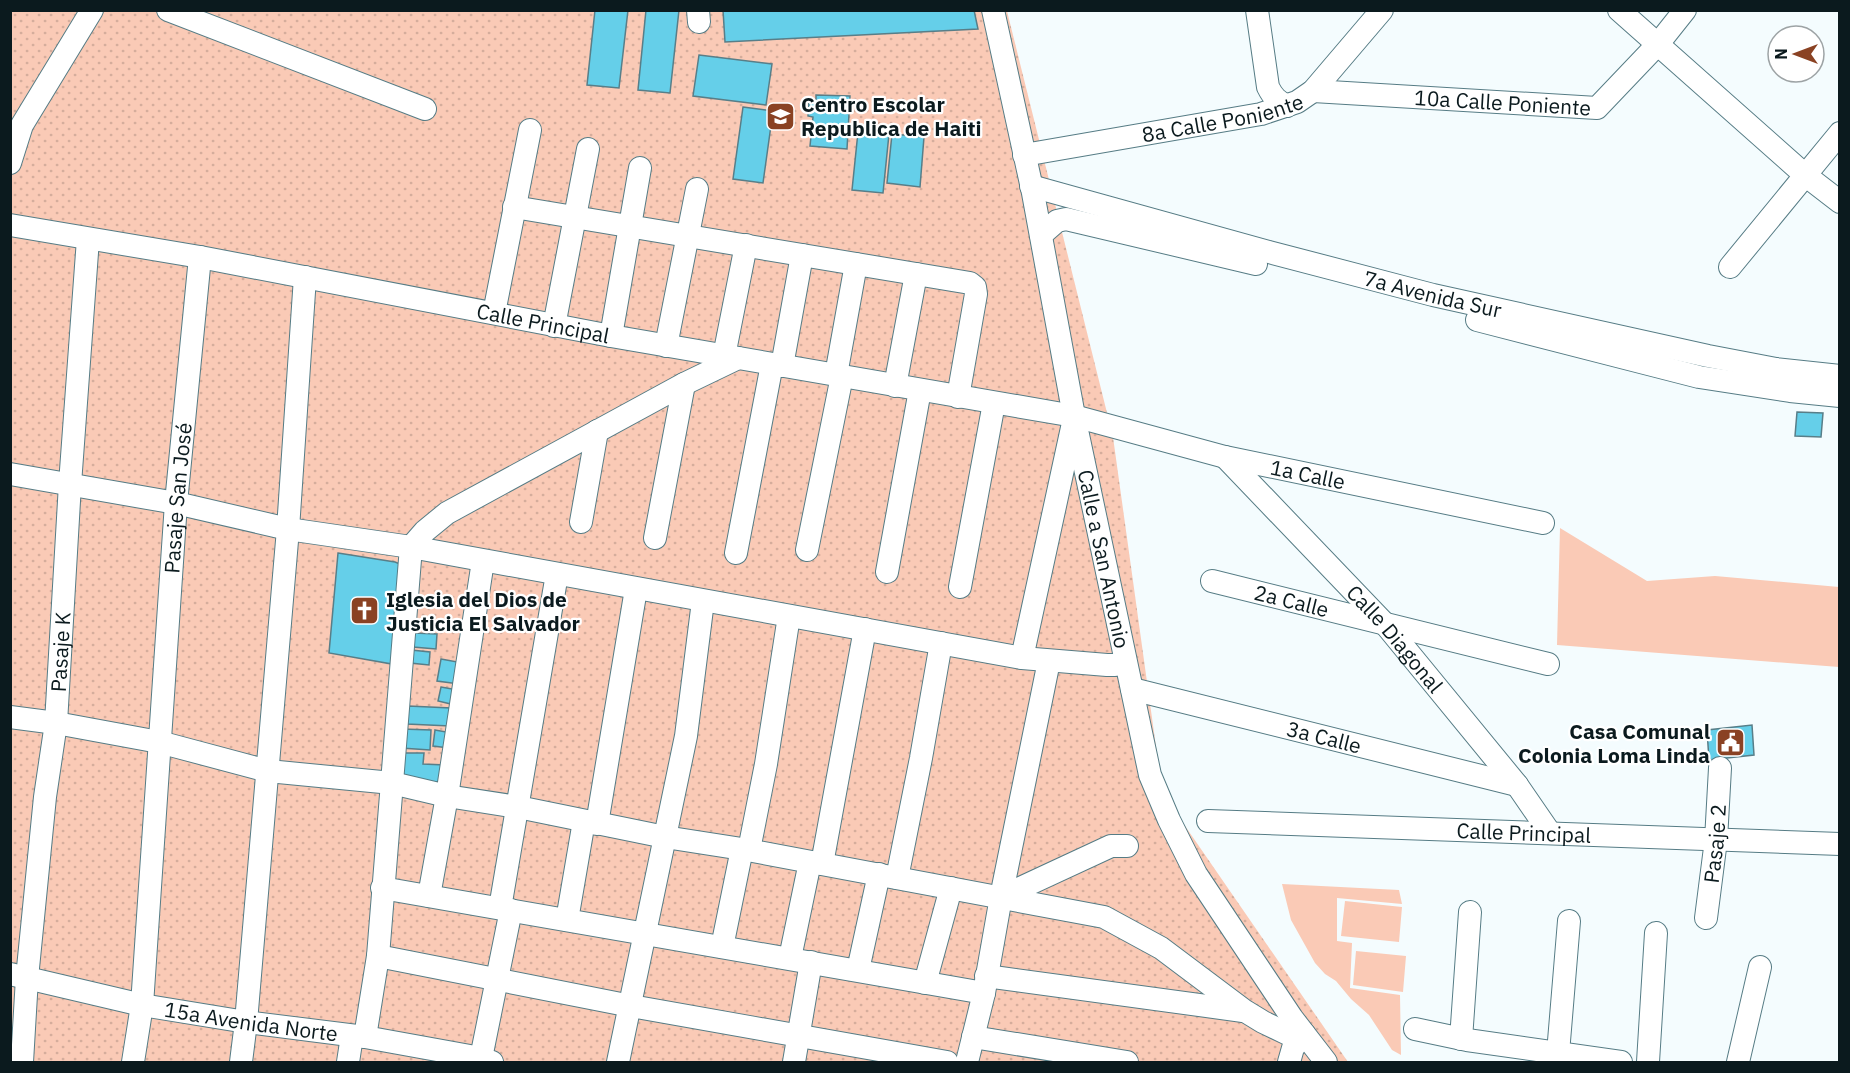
<svg xmlns="http://www.w3.org/2000/svg" width="1850" height="1073" font-family="'IBM Plex Sans',sans-serif">
	<style>
		.green { fill: #facab6 }
		.park { fill: url(#park-dots) }
		.building { fill: #65cfe9; stroke: #587e88; stroke-width: 1.5 }
		.lines { fill: none; stroke-linecap: round; stroke-linejoin: round }
		.minor-casing { stroke: #567c85; stroke-width: 24 }
		.minor { stroke: #fff; stroke-width: 22 }
		.labels { text-anchor: middle; dominant-baseline: central; stroke-width: 4.5; stroke-linejoin: round; paint-order: stroke }
		.street-label { font-size: 21px; fill: #0b1a1e; stroke: #fff }
		.poi-label { font-size: 21px; font-weight: bold; fill: #0b1a1e; stroke: #fff; text-anchor: start }
	</style>
	<defs>
		<pattern id="park-dots" width="8" height="8" patternUnits="userSpaceOnUse" patternTransform="scale(1.5)"><rect width="8" height="8" fill="#facab6"/><path d="M2 2h.1M6 6h.1" fill="none" stroke="#d5ad9c" stroke-width="1.8" stroke-linecap="round"/></pattern>
	</defs>
	<rect width="100%" height="100%" fill="#f4fcfe"/>
	<!-- green -->
	<path class="green" d="M 1560,528 L 1647,581 L 1715,576 L 1839,587 L 1839,667 L 1557,645 Z
		M 1282,884 L 1399,890 L 1402,904 L 1337,898 L 1337,941 L 1352,943 L 1350,988 L 1400,995 L 1401,1055 L 1392,1050 L 1369,1015 L 1351,999 L 1336,981 L 1325,974 L 1315,963 L 1291,920 Z
		M 1345,901 L 1402,907 L 1399,942 L 1341,936 Z
		M 1356,951 L 1406,956 L 1403,992 L 1353,985 Z"/>
	<!-- park -->
	<path class="park" d="M 10,11 L 1007,11 L 1113,437 L 1162,790 L 1183,823 L 1348,1062 L 11,1062 Z"/>
	<!-- building -->
	<path class="building" d="M 595,10 L 628,10 L 619,88 L 587,85 Z
		M 646,10 L 679,10 L 670,93 L 638,90 Z
		M 723,10 L 974,10 L 978,29 L 725,42 Z
		M 699,55 L 772,64 L 766,105 L 693,96 Z
		M 816,95 L 850,96 L 847,149 L 810,146 L 813,117 L 808,116 L 809,101 L 816,101 Z
		M 743,107 L 773,111 L 763,183 L 733,179 Z
		M 858,132 L 889,134 L 883,193 L 852,190 Z
		M 892,134 L 924,137 L 920,187 L 887,183 Z
		M 1797,412 L 1823,413 L 1821,437 L 1795,436 Z
		M 338,553 L 395,562 L 400,564 L 392,664 L 329,653 Z
		M 414,633 L 437,634 L 436,649 L 413,647 Z
		M 411,650 L 430,652 L 429,665 L 410,663 Z
		M 441,659 L 463,663 L 459,684 L 437,681 Z
		M 441,687 L 458,690 L 455,705 L 438,701 Z
		M 408,706 L 451,708 L 450,726 L 407,724 Z
		M 1752,725 L 1754,755 L 1709,760 L 1707,730 Z
		M 402,729 L 431,730 L 430,750 L 401,748 Z
		M 435,730 L 452,733 L 449,748 L 433,746 Z
		M 401,753 L 424,753 L 423,764 L 445,765 L 444,782 L 400,781 Z"/>
	<g class="lines">
		<defs>
			<g id="minor">
				<path d="M 168,10 L 425,109"/>
				<path d="M 698,10 L 699,22"/>
				<path id="s1" d="M 993,10 L 1033,193 L 1074,416 L 1150,775 L 1169,820 L 1196,874 L 1292,1018 L 1326,1062"/>
				<path d="M 1257,10 L 1268,87 C 1273,97 1277,101 1287,106"/>
				<path d="M 1619,10 L 1805,175 L 1840,202"/>
				<path id="s2" d="M 1313,91 L 1597,108 L 1658,44 L 1685,10"/>
				<path id="s3" d="M 1024,155 L 1261,114 L 1297,102 L 1313,91 L 1382,10"/>
				<path d="M 10,163 L 22,125 L 92,10"/>
				<path id="s4" d="M 1031,186 L 1269,252 L 1433,295 L 1708,356 L 1776,369 L 1840,376"/>
				<path d="M 514,207 L 970,283 L 975,287 L 976,294 L 958,397"/>
				<path id="s5" d="M 10,225 L 200,257 L 611,336 L 1074,416 L 1225,457 L 1543,523"/>
				<path d="M 1041,235 L 1057,221 L 1066,219 L 1256,264"/>
				<path d="M 1730,267 L 1840,133"/>
				<path d="M 494,313 L 530,130"/>
				<path d="M 1477,320 L 1699,377 L 1790,391 L 1840,396"/>
				<path d="M 554,326 L 588,149"/>
				<path d="M 611,336 L 640,168"/>
				<path d="M 666,346 L 697,189"/>
				<path d="M 724,356 L 746,245"/>
				<path d="M 782,366 L 802,255"/>
				<path d="M 836,375 L 856,264"/>
				<path d="M 895,386 L 916,274"/>
				<path id="s6" d="M 1225,457 L 1385,624 L 1517,785 L 1550,833"/>
				<path d="M 10,474 L 176,503 L 288,529 L 411,547 L 1022,658 L 1107,665 L 1115,665 L 1125,661"/>
				<path d="M 581,522 L 597,431"/>
				<path d="M 655,538 L 684,384"/>
				<path d="M 807,550 L 842,376"/>
				<path d="M 736,553 L 772,364"/>
				<path d="M 887,572 L 920,390"/>
				<path id="s7" d="M 1212,581 L 1548,664"/>
				<path d="M 960,587 L 994,403"/>
				<path d="M 1022,658 L 1073,423"/>
				<path id="s8" d="M 1132,689 L 1517,785"/>
				<path d="M 10,717 L 56,723 L 159,742 L 268,771 L 392,783 L 447,796 L 518,807 L 665,837 L 742,849 L 1104,917 L 1161,948 L 1245,1011 L 1263,1022 L 1288,1034 L 1304,1034"/>
				<path id="s9" d="M 1208,821 L 1840,844"/>
				<path d="M 597,824 L 636,589"/>
				<path d="M 749,850 L 766,764 L 789,616"/>
				<path d="M 822,864 L 865,629"/>
				<path d="M 897,878 L 921,758 L 941,643"/>
				<path d="M 382,888 L 984,993"/>
				<path d="M 429,896 L 447,796 L 483,561"/>
				<path d="M 1001,897 L 1111,846 L 1127,846"/>
				<path d="M 500,908 L 557,574"/>
				<path id="s10" d="M 1706,918 L 1716,840 L 1720,768"/>
				<path d="M 567,920 L 584,821"/>
				<path d="M 722,947 L 742,849"/>
				<path d="M 378,956 L 631,1006 L 947,1062"/>
				<path d="M 790,958 L 810,862"/>
				<path d="M 858,970 L 879,874"/>
				<path id="s11" d="M 10,974 L 142,1005 L 246,1022 L 365,1037 L 481,1058 L 492,1062"/>
				<path d="M 986,976 L 1243,1011"/>
				<path d="M 925,983 L 951,888"/>
				<path d="M 1415,1029 L 1467,1040 L 1621,1062"/>
				<path d="M 365,1037 L 378,956 L 411,547 L 425,531 L 447,513 L 684,384 L 738,358"/>
				<path d="M 973,1037 L 1127,1062"/>
				<path d="M 1461,1039 L 1470,912"/>
				<path d="M 1558,1053 L 1569,921"/>
				<path d="M 481,1058 L 511,910"/>
				<path id="s12" d="M 22,1062 L 27,978 L 45,797 L 56,723 L 70,484 L 88,239"/>
				<path id="s13" d="M 133,1062 L 142,1005 L 176,503 L 200,257"/>
				<path d="M 241,1062 L 246,1022 L 288,529 L 305,277"/>
				<path d="M 348,1062 L 352,1036"/>
				<path d="M 618,1062 L 686,736 L 703,601"/>
				<path d="M 794,1062 L 811,962"/>
				<path d="M 967,1062 L 984,993 L 1001,897 L 1049,661"/>
				<path d="M 1289,1062 L 1293,1048 L 1304,1034"/>
				<path d="M 1648,1062 L 1656,933"/>
				<path d="M 1738,1062 L 1760,967"/>
			</g>
		</defs>
		<!-- minor casing -->
		<use href="#minor" class="minor-casing"/>
		<!-- minor -->
		<use href="#minor" class="minor"/>
	</g>
	<!-- icons -->
	<defs>
		<symbol id="school-square" viewBox="-11 -11 22 22"><rect x="-9" y="-9" width="18" height="18" rx="4" fill="#8a4223" stroke="#fff"/><path d="M0-5L7-2L0 1L-7-2ZM-4 1L0 2.5L4 1V4Q0 6-4 4Z" fill="#fff"/></symbol>
		<symbol id="church-square" viewBox="-11 -11 22 22"><rect x="-9" y="-9" width="18" height="18" rx="4" fill="#8a4223" stroke="#fff"/><path d="M-1.2-6h2.4v3.5h3.3v2.4h-3.3V6h-2.4V-.1h-3.3v-2.4h3.3Z" fill="#fff"/></symbol>
		<symbol id="civic-square" viewBox="-11 -11 22 22"><rect x="-9" y="-9" width="18" height="18" rx="4" fill="#8a4223" stroke="#fff"/><path d="M-.6-6.5H3V-4.5H.6V-3L4-1V1h2V6H-6V1h2V-1L-.6-3ZM-1.2 2.5V6h2.4V2.5Z" fill="#fff"/></symbol>
	</defs>
	<g fill-rule="evenodd">
		<use href="#school-square" x="764" y="100" width="33" height="33"/>
		<use href="#church-square" x="348" y="594" width="33" height="33"/>
		<use href="#civic-square" x="1714" y="726" width="33" height="33"/>
	</g>
	<g class="labels">
		<!-- street labels -->
		<g class="street-label">
			<text stroke="none"><textPath href="#s2" startOffset="190">10a Calle Poniente</textPath></text>
			<text stroke="none"><textPath href="#s3" startOffset="202">8a Calle Poniente</textPath></text>
			<text stroke="none"><textPath href="#s4" startOffset="416">7a Avenida Sur</textPath></text>
			<text stroke="none"><textPath href="#s5" startOffset="542">Calle Principal</textPath></text>
			<text stroke="none"><textPath href="#s5" startOffset="1322">1a Calle</textPath></text>
			<text stroke="none"><textPath href="#s13" startOffset="566">Pasaje San José</textPath></text>
			<text stroke="none"><textPath href="#s1" startOffset="560">Calle a San Antonio</textPath></text>
			<text stroke="none"><textPath href="#s7" startOffset="82">2a Calle</textPath></text>
			<text stroke="none"><textPath href="#s6" startOffset="249">Calle Diagonal</textPath></text>
			<text stroke="none"><textPath href="#s12" startOffset="412">Pasaje K</textPath></text>
			<text stroke="none"><textPath href="#s8" startOffset="198">3a Calle</textPath></text>
			<text stroke="none"><textPath href="#s9" startOffset="316">Calle Principal</textPath></text>
			<text stroke="none"><textPath href="#s10" startOffset="75">Pasaje 2</textPath></text>
			<text stroke="none"><textPath href="#s11" startOffset="246">15a Avenida Norte</textPath></text>
		</g>
		<!-- poi labels -->
		<g class="poi-label">
			<text x="801" y="104">Centro Escolar<tspan x="801" dy="24">Republica de Haiti</tspan></text>
			<text x="386" y="599">Iglesia del Dios de<tspan x="386" dy="24">Justicia El Salvador</tspan></text>
			<text x="1710" y="731" text-anchor="end">Casa Comunal<tspan x="1710" dy="24">Colonia Loma Linda</tspan></text>
		</g>
	</g>
	<!-- border -->
	<rect width="1850" height="1073" fill="none" stroke="#0b1a1e" stroke-width="24"/>
	<!-- north arrow -->
	<g transform="translate(1796 54) rotate(270)"><circle r="28" fill="#ffffff" stroke="#9da3a5" stroke-width="1.5"/>
	<path d="M0-4.5L10 22L0 15L-10 22Z" fill="#8a4223"/>
	<text y="-9" font-size="16" font-weight="bold" text-anchor="middle" fill="#0b1a1e">N</text>
	</g>
</svg>
